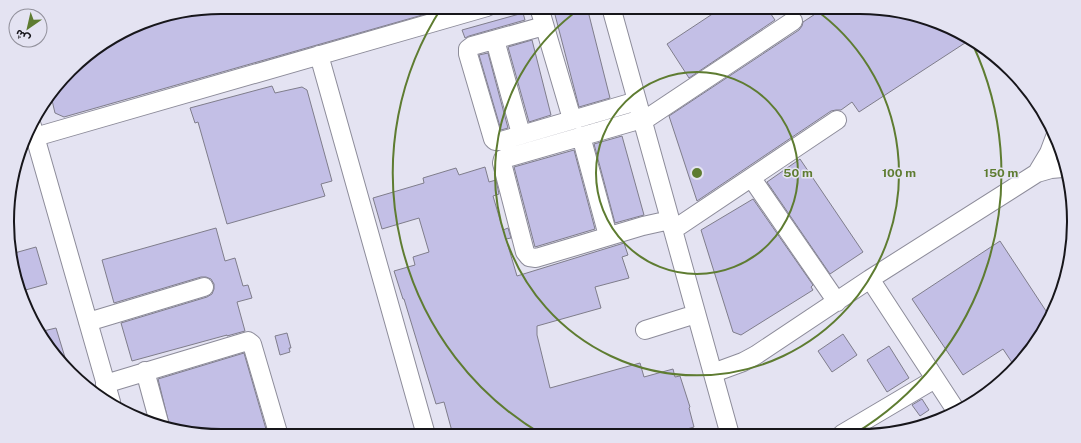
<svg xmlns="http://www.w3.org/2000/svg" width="1081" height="443" font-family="'Public Sans','Noto Sans Arabic',sans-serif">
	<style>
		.building { fill: #c3bfe6; stroke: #7f7d8b }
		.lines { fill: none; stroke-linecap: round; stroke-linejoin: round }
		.minor-casing { stroke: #8d8c9a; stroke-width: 20 }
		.minor { stroke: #fff; stroke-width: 18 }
		.ring { fill: none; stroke: #5e7c31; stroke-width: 2 }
		.rim { fill: none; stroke: #17161b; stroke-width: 2 }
		.centre { fill: #5e7c31; stroke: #e4e3f2; stroke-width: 2 }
		.ring-label { font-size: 12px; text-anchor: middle; font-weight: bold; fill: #5e7c31; stroke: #e4e3f2; stroke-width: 3; stroke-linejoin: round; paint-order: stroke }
	</style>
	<rect width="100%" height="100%" fill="#e4e3f2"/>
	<!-- building -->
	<path class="building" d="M 222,7 L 447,7 L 447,8 L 64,117 L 55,113 L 51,96 L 80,60 L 152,18 Z
		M 553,7 L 587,7 L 610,98 L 579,107 Z
		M 723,7 L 766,7 L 775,20 L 689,78 L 667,44 Z
		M 826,7 L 860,7 L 928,18 L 968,41 L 859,112 L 852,102 L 841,110 L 836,110 L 831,111 L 697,201 L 669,116 L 799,30 L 802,26 L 803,22 Z
		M 523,13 L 525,20 L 469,36 L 465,38 L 462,30 Z
		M 532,40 L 551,115 L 529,122 L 508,47 Z
		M 488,53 L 508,128 L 501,130 L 479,55 Z
		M 272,86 L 275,93 L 302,87 L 307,90 L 332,181 L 321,184 L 325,196 L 227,224 L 198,122 L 195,123 L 190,108 Z
		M 622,136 L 644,215 L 615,223 L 594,144 Z
		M 574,150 L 595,229 L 535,247 L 514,167 Z
		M 800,159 L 863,252 L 830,274 L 767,182 Z
		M 485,167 L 489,182 L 496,180 L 499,194 L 493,196 L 503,230 L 508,228 L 511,238 L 506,239 L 517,276 L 624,243 L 628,255 L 622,257 L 629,278 L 595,287 L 601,308 L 537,326 L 537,335 L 550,388 L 640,363 L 644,377 L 673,369 L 675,377 L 680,376 L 690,407 L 689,408 L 694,427 L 687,429 L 689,435 L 453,435 L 444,402 L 436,404 L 404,299 L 403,299 L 394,271 L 415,265 L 413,257 L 429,252 L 419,218 L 382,229 L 373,198 L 424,183 L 423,178 L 456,168 L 459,175 Z
		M 753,199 L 813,285 L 811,287 L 813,290 L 741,335 L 733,332 L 701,230 Z
		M 216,228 L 225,261 L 235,258 L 243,286 L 248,285 L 252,298 L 237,302 L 245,331 L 227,336 L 227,335 L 132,361 L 121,323 L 207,297 L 212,294 L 214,289 L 214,284 L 211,279 L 206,277 L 201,277 L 114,303 L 102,260 Z
		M 1000,241 L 1050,317 L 1038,341 L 1015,367 L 1003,349 L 963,375 L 912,299 Z
		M 36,247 L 47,284 L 22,291 L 11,263 L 11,254 Z
		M 56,328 L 67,364 L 39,332 Z
		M 287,333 L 291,348 L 289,348 L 290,352 L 280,355 L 275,336 Z
		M 843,334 L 857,355 L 832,372 L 818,351 Z
		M 889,346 L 909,378 L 887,392 L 867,360 Z
		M 244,353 L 268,436 L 222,436 L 170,428 L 158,379 Z
		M 922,399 L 929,410 L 920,416 L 912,405 Z"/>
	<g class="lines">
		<defs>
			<path id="minor" d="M 539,7 L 572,119
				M 611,7 L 730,435
				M 544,26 L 472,46 L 468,49 L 468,54 L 493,139 L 495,141 L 501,141 L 637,101
				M 495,40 L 521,134
				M 319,55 L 426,435
				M 642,119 L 503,159 L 502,163 L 525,252 L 529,257 L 536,258 L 643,226 L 670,220
				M 643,121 L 793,21
				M 32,126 L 111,402
				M 581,136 L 608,236
				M 35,137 L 487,7
				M 1037,173 L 1049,153 L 1055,137
				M 755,183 L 837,302
				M 673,230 L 837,120
				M 870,279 L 957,412
				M 88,322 L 204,287
				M 645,330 L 696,314
				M 145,371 L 160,426
				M 713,373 L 743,362 L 756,355 L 870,279 L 1037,173 L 1051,169 L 1063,168
				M 105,384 L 248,341 L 252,344 L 279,436
				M 842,434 L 935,379"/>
		</defs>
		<!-- minor casing -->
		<use href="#minor" class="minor-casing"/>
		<!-- minor -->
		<use href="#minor" class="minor"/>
	</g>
	<!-- distance rings -->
	<g class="ring">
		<circle cx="697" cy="173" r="101"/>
		<path d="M813 8A202 202 0 1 1 581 8"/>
		<path d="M543 435A304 304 0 0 1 442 7M973 45A304 304 0 0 1 854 434"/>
	</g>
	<!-- crop -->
	<path d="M0 0H1081V443H0ZM221 14H860A207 207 0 0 1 1067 221V222A207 207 0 0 1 860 429H221A207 207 0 0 1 14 222V221A207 207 0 0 1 221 14Z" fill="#e4e3f2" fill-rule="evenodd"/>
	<path class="rim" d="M221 14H860A207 207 0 0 1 1067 221V222A207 207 0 0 1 860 429H221A207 207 0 0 1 14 222V221A207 207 0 0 1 221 14Z"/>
	<circle cx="697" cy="173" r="6" class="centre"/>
	<g class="ring-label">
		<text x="798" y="177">50 m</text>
		<text x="899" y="177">100 m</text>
		<text x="1001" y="177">150 m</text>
	</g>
	<!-- north arrow -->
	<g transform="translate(28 28) rotate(214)"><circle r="19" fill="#e4e3f2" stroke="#92919c"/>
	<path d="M0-3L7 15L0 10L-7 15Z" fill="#5e7c31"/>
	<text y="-6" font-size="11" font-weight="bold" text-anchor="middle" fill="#17161b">ش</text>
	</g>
</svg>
